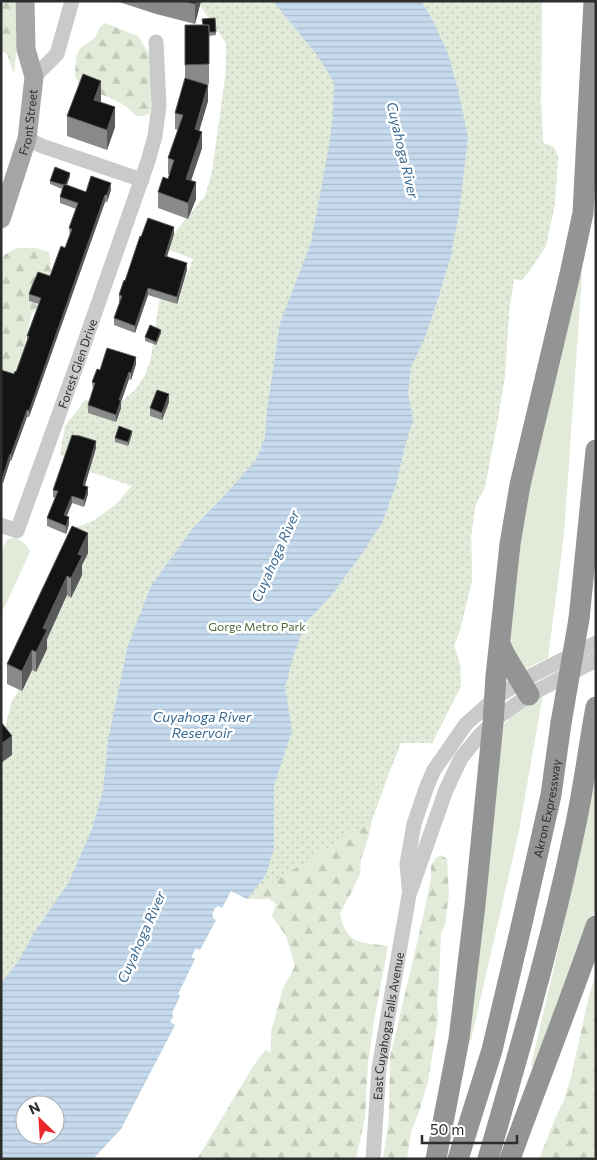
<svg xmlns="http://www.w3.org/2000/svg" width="597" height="1160" font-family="Commissioner,sans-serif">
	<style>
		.grass { fill: #e2ebd9 }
		.forest { fill: url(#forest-firs) }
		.park { fill: url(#park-dots); fill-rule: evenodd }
		.water { fill: url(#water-rules); fill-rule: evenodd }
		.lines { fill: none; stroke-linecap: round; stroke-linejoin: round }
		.minor { stroke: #cacaca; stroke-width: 15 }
		.major { stroke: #a5a5a5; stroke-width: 19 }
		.highway { stroke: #949494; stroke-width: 21 }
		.highway-bridge { stroke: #949494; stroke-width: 21 }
		.wall { fill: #8a8a8a }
		.shaded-wall { fill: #5a5a5a }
		.building { fill: #141414; stroke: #5a5a5a }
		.labels { text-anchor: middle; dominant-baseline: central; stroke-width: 5; stroke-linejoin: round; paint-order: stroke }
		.street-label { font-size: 12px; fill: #2d2d2d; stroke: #fff }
		.park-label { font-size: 12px; fill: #4c6a39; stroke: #fff }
		.water-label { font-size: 14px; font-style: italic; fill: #396991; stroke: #fff }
	</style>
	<defs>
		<pattern id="forest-firs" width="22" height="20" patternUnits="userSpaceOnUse" patternTransform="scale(1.25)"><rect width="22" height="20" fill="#e2ebd9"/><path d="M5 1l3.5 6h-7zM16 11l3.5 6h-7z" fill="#c2cabb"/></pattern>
		<pattern id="park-dots" width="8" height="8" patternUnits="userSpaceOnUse" patternTransform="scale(1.25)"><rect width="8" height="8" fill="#e2ebd9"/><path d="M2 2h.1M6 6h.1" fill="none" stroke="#c2cabb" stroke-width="1.8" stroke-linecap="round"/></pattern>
		<pattern id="water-rules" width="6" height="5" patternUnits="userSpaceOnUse" patternTransform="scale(1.25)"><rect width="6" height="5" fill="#c5daec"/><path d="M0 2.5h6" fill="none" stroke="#aabbcb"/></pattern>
	</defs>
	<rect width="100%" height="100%" fill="#fff"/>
	<!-- grass -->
	<path class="grass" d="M 582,275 L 564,535 L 548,658 L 521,671 L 508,643 L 517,536 L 576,276 Z
		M 13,538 C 21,539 28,545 30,552 L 5,606 L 1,612 L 1,551 L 8,539 Z
		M 543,694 L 519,831 L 471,1040 L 466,1040 L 501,727 L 517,711 Z
		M 596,765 L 596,908 L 564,986 L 538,1069 L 531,1066 L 562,933 Z"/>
	<!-- forest -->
	<path class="forest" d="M 1,1 L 15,1 L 17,46 L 14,75 L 7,53 L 1,51 Z
		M 542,1 L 541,101 L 543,143 L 554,147 L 558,157 L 555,203 L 546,246 L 531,269 L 522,280 L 514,279 L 509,312 L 505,375 L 498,418 L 485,487 L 475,506 L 471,536 L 472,580 L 460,630 L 454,645 L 460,664 L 461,686 L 432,743 L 401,743 L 389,773 L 372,820 L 368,839 L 361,859 L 360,874 L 352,891 L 340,913 C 346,945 360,942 388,946 L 374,1021 L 368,1064 L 365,1118 L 356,1159 L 197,1159 L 254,1065 L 265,1050 L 271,1052 L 271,1032 L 283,988 L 295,966 L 286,936 L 272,916 L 276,904 L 269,899 L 247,899 L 266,875 Z
		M 105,23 L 138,36 L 148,52 L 151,63 L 151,108 L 149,114 L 143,116 L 136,116 C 122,99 102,95 81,88 L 75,76 L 76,57 L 80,48 L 95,38 L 100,27 Z
		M 17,248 L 37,248 L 49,252 L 51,270 L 44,294 L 38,306 L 31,315 L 25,345 L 12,379 L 1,389 L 1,264 L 4,255 Z
		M 441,855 L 447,859 L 449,894 L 445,926 L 441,933 L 439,978 L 437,1003 L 438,1018 L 428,1082 L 419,1112 L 411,1132 L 407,1159 L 383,1159 L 389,1118 L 390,1057 L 418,939 L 431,879 L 431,865 L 436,858 Z
		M 596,972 L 596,1159 L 539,1159 L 555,1119 L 564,1100 L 571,1077 L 590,992 Z"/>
	<!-- park -->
	<path class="park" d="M 197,1 L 542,1 L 541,101 L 543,143 L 554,147 L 558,157 L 555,203 L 546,246 L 531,269 L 522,280 L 514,279 L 509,312 L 505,375 L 498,418 L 485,487 L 475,506 L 471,536 L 472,580 L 460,630 L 454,645 L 460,664 L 461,686 L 432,743 L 401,743 L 389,773 L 372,820 L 247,899 L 231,891 L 222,908 L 218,906 L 215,908 L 212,914 L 214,919 L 216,920 L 200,950 L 196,948 L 191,957 L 195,959 L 178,994 L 180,996 L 172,1013 L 173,1017 L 170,1022 L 175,1025 L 121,1129 L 93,1159 L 1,1159 L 1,733 L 4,731 L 12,701 L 27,676 L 46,640 L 73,584 L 72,529 L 93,521 L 115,505 L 132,486 L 91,472 L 77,461 L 60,455 L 65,426 L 85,400 L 119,404 L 136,389 L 145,375 L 151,358 L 160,295 L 171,280 L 185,280 L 193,259 L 172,251 L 167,248 L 175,232 L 205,196 L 212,171 L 226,70 L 226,43 ZM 25,1105 L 55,1105 L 55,1135 L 25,1135 Z"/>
	<!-- water -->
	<path class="water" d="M 273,1 L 421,1 L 432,19 L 448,54 L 458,90 L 468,137 L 459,213 L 451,255 L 438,299 L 424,340 L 411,367 L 408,393 L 413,420 L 406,442 L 396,485 L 382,523 L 359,558 L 331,596 L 306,622 L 294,654 L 285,687 L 292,731 L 274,786 L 274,848 L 266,875 L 247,899 L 231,891 L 222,908 L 218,906 L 215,908 L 212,914 L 214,919 L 216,920 L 200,950 L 196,948 L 191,957 L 195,959 L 178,994 L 180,996 L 172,1013 L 173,1017 L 170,1022 L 175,1025 L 121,1129 L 93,1159 L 1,1159 L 1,983 L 18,962 L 34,933 L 69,882 L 92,829 L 103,791 L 108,740 L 128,645 L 151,586 L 193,528 L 222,498 L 256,460 L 265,438 L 267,410 L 280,323 L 311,243 L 329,146 L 333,113 L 334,82 L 317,55 ZM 25,1105 L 55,1105 L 55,1135 L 25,1135 Z"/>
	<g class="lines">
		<!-- minor -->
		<g class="minor">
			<path d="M 34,77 L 57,54 L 72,1"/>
			<path d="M 27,139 L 42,146 L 142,180"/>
			<path id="s1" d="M 1,525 L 17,531 L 77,364 L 148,161 L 155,136 L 159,106 L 156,42"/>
			<path d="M 409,888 L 407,864 L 414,824 L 427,786 L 434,770 L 466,724 L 494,699 L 521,681 L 596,643"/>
			<path id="s2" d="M 373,1159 L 379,1068 L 409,895 L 446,790 L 461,758 L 479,736 L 501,715 L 529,695 L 596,660"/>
		</g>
		<!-- major -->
		<path class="major" id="s3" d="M 1,219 L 27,139 L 34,77 L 26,49 L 25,1"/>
		<!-- highway -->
		<g class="highway">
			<path d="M 579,619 L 596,450"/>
			<path d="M 500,644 L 505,655 L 529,695"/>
			<path d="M 436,1159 L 459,1039 L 475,905 L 493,723 L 496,676 L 510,544 L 520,485 L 570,274 L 583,213 L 594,1"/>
			<path id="s4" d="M 458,1159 L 492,1050 L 522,923 L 551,795 L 561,723"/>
			<path d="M 488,1159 C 519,1052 550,945 573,837 C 583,794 588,750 596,707"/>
			<path d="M 510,1159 C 538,1081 569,1004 596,926"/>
		</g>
		<!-- highway-bridge -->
		<path class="highway-bridge" d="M 561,723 L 579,619"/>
	</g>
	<!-- wall -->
	<path class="wall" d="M 116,1 L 201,1 L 195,24 L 156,14 Z
		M 185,25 L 216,32 L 216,35 L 209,36 L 209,84 L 205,84 L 208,101 L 199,131 L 202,148 L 191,181 L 196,199 L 188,219 L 158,208 L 158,192 L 168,179 L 170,175 L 168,174 L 168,158 L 178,130 L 175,129 L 175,113 L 185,78 Z
		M 101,100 L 101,102 L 115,127 L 107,150 L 67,136 L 67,116 Z
		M 70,176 L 67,185 L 86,192 L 111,190 L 107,202 L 105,202 L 29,417 L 27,417 L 11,461 L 10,461 L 3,483 L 2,483 L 1,484 L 1,370 L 14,374 L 16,372 L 27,340 L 27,336 L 39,304 L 29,301 L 29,294 L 50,276 L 65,248 L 70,235 L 69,228 L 76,209 L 60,203 L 60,197 L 62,189 L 50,184 L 50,181 Z
		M 174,234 L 167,256 L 187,270 L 177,304 L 148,295 L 135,333 L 114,325 L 114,318 L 120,302 L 119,302 L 119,295 L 125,281 L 141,237 Z
		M 161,333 L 156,345 L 145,341 L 145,337 Z
		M 136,364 L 131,380 L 129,379 L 121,402 L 121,408 L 116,422 L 88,413 L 88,405 L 93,390 L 92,382 L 100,370 Z
		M 169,402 L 162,420 L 150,416 L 150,408 Z
		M 132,434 L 128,446 L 115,442 L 115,438 Z
		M 96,448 L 85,485 L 88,494 L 84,507 L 72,503 L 67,516 L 69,524 L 66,534 L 47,526 L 47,518 L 55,498 L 53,497 L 53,490 Z
		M 72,526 L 88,553 L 82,565 L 82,575 L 71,598 L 67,595 L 47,639 L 47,649 L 36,672 L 32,670 L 22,691 L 7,684 L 7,664 Z"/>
	<!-- shaded-wall -->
	<path class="shaded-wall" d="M 196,1 L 201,1 L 195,24 L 195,4 Z
		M 101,81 L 101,100 L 94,120 L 94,100 Z
		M 208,85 L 208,101 L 195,145 L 195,129 Z
		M 115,107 L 115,127 L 107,150 L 107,130 Z
		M 202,132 L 202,148 L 186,195 L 186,179 Z
		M 70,173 L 70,176 L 65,190 L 65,186 Z
		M 196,182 L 196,199 L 188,219 L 188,203 Z
		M 111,183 L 111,190 L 107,202 L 107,195 Z
		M 105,195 L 105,202 L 29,417 L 29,411 Z
		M 174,227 L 174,234 L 165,263 L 165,256 Z
		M 187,263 L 187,270 L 177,304 L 177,297 Z
		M 148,288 L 148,295 L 135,333 L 135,326 Z
		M 161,330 L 161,333 L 156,345 L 156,342 Z
		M 136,357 L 136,364 L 131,380 L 131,373 Z
		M 129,372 L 129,379 L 121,402 L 121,408 L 116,422 L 116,415 L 119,400 Z
		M 169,394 L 169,402 L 162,420 L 162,413 Z
		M 27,410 L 27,417 L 11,461 L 11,454 Z
		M 132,431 L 132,434 L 128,446 L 128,442 Z
		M 96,441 L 96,448 L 83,492 L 83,485 Z
		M 10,454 L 10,461 L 3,483 L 3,476 Z
		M 88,487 L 88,494 L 84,507 L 84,500 Z
		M 72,496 L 72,503 L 64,522 L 64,515 Z
		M 69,517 L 69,524 L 66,534 L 66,526 Z
		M 88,533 L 88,553 L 82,565 L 82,575 L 71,598 L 71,578 L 78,554 Z
		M 67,576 L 67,595 L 47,639 L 47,649 L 36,672 L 36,652 L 43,628 Z
		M 32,650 L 32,670 L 22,691 L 22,671 Z
		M 12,736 L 12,755 L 1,763 L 1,744 Z"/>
	<!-- building -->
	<path class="building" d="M 184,1 L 196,1 L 195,4 Z
		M 215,18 L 216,32 L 209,32 L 209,25 L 203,25 L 202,19 Z
		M 185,25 L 209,25 L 209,64 L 185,65 Z
		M 83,74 L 101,81 L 94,100 L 115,107 L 107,130 L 67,116 Z
		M 185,78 L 208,85 L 195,129 L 202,132 L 186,179 L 196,182 L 188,203 L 158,192 L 163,177 L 168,179 L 174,160 L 168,158 L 183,115 L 175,113 Z
		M 55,167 L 70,173 L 66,185 L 64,184 L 64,185 L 50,181 Z
		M 91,176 L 111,183 L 107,195 L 105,195 L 29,411 L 27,410 L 11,454 L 10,454 L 3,476 L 2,476 L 1,478 L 1,370 L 14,374 L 15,371 L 16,372 L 29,336 L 27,336 L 41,298 L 29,294 L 32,286 L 38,272 L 50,276 L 61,246 L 65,248 L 72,229 L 69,228 L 78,203 L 60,197 L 64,184 L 86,192 Z
		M 148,218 L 174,227 L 165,256 L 187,263 L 177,297 L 148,288 L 135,326 L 114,318 L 122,296 L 119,295 L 124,280 L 125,281 L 140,236 L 141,237 Z
		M 150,325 L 161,330 L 156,342 L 145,337 Z
		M 107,348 L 136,357 L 131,373 L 129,372 L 119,400 L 121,400 L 116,415 L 88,405 L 95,383 L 92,382 L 97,369 L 100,370 Z
		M 157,390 L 169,394 L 162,413 L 150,408 Z
		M 119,426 L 132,431 L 128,442 L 115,438 Z
		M 72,435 L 80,436 L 96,441 L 83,485 L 88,487 L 84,500 L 72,496 L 64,515 L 69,517 L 66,526 L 47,518 L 58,491 L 53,490 Z
		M 72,526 L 88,533 L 78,554 L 82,556 L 71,578 L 67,576 L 43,628 L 47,630 L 36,652 L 32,650 L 22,671 L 7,664 Z
		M 1,722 L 12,736 L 1,744 Z"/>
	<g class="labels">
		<!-- street labels -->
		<g class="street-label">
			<text stroke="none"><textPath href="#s3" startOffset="101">Front Street</textPath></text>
			<text stroke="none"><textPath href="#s1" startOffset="195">Forest Glen Drive</textPath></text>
			<text stroke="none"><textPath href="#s4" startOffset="362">Akron Expressway</textPath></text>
			<text stroke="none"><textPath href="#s2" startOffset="134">East Cuyahoga Falls Avenue</textPath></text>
		</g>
		<!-- park labels -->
		<g class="park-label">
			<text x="257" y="626">Gorge Metro Park</text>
		</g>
		<!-- water labels -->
		<g class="water-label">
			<text transform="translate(403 150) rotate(77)">Cuyahoga River</text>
			<text transform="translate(275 556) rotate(-66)">Cuyahoga River</text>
			<text x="202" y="716">Cuyahoga River<tspan x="202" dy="16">Reservoir</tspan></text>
			<text transform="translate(141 937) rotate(-66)">Cuyahoga River</text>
		</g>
	</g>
	<!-- border -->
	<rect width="597" height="1160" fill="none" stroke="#2d2d2d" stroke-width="5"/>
	<!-- north arrow -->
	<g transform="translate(40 1120) rotate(335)"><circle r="24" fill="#ffffff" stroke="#ababab"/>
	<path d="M0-4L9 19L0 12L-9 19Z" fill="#eb2829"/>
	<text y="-8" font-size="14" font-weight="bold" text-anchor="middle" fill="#2d2d2d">N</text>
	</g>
	<!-- scale -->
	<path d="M422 1135v8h95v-8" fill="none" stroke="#2d2d2d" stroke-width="2.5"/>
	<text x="430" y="1135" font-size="15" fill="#2d2d2d" stroke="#ffffff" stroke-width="4" paint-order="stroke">50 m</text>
</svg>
